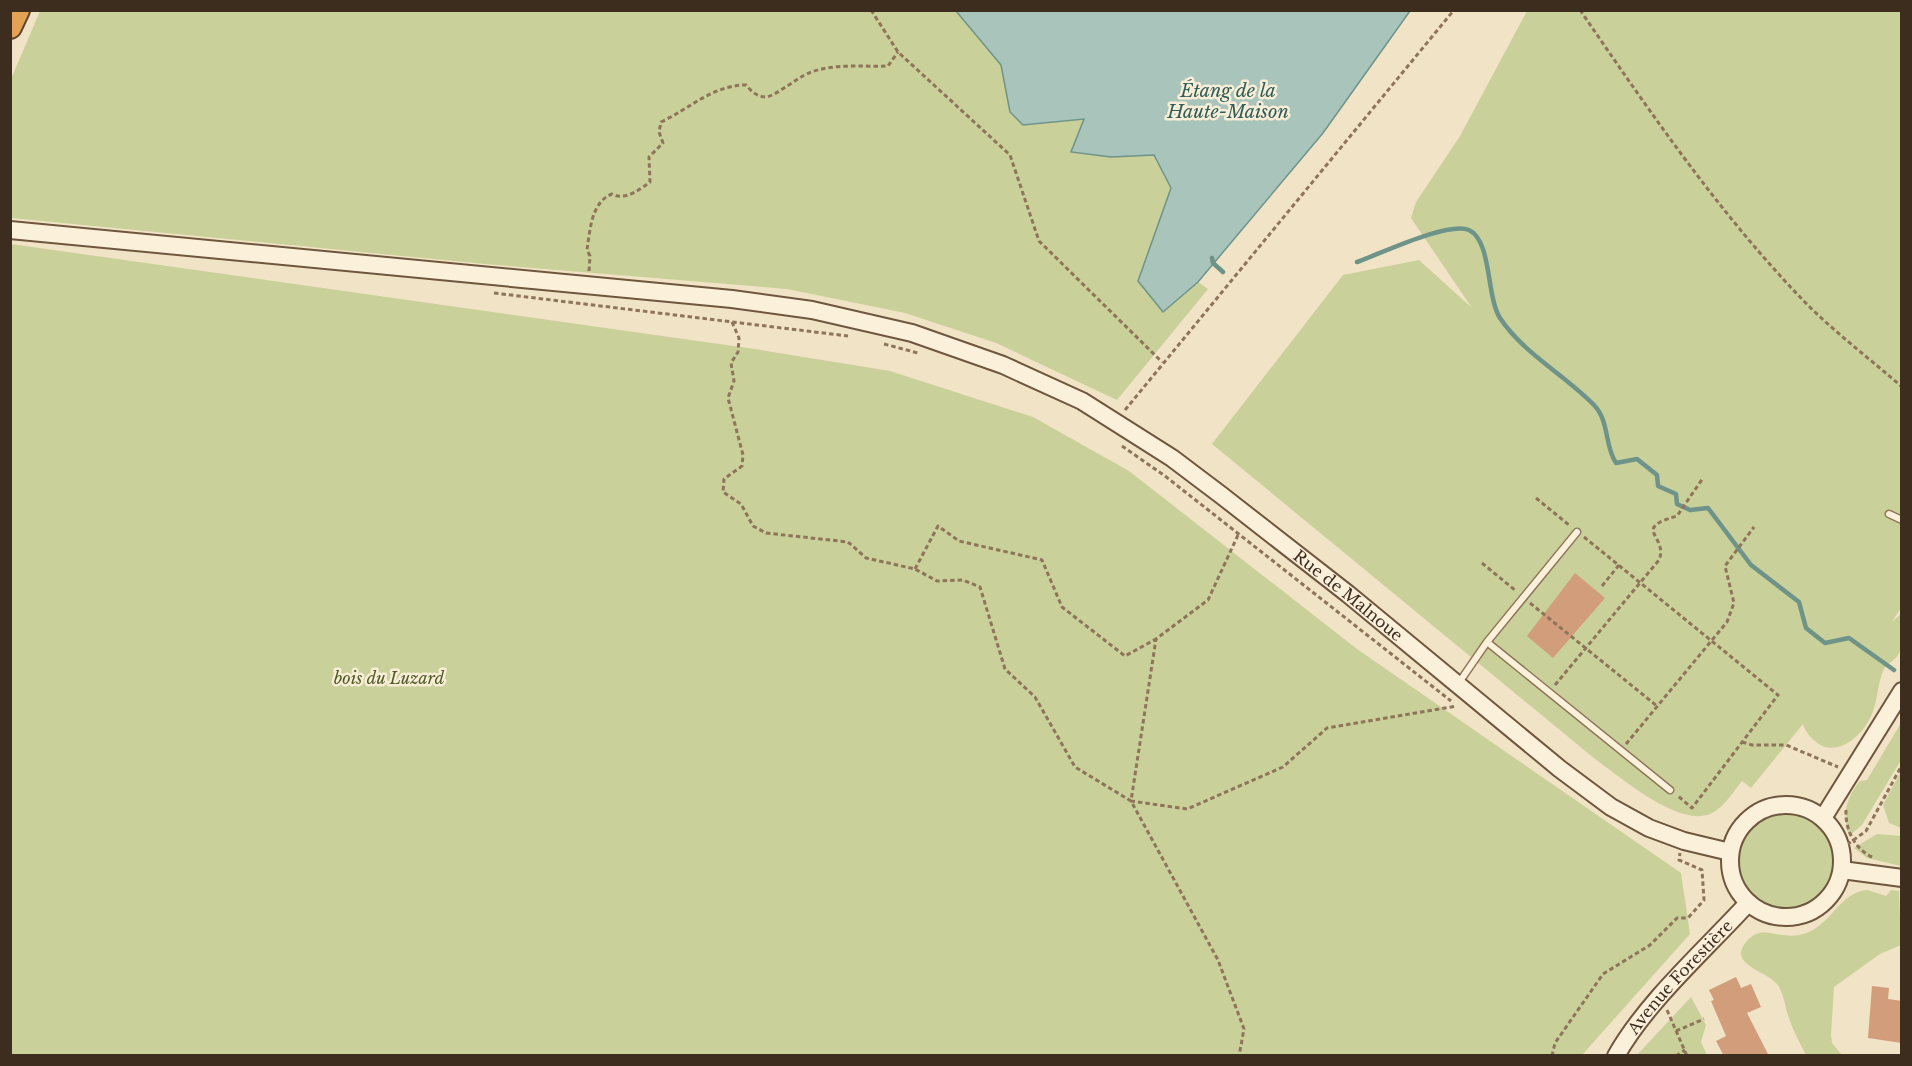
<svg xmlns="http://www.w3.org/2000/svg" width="1912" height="1066" font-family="'Libre Baskerville',serif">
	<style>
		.green { fill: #cad099 }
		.water { fill: #a8c4bb; stroke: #6e9389; stroke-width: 1.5 }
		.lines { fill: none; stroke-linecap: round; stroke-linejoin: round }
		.stream { stroke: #6e9389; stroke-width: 4.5 }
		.building { fill: #d19d7a }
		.lane-casing { stroke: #8e755a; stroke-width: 9 }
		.secondary-casing { stroke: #6f563e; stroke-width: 20 }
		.highway-casing { stroke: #5b432f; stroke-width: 26 }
		.path { stroke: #8e755a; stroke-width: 3; stroke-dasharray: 4.5 3; stroke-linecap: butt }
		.lane { stroke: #fbf0da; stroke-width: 6 }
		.secondary { stroke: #fbf0da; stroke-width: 16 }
		.highway { stroke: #e3a254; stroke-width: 22 }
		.labels { text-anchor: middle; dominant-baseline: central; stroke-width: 5; stroke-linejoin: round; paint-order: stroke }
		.street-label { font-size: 16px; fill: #3d2d1f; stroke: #f8edd6 }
		.park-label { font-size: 16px; font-style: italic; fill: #4e5b25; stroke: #f8edd6 }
		.water-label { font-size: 18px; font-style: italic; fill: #2e5d5a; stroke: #f8edd6 }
	</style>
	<rect width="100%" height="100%" fill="#f1e3c6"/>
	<!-- green -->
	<path class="green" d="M 40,11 L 956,11 L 1001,65 L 1010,112 L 1085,119 L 1071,152 L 1111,157 L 1154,155 L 1171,188 L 1138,281 L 1163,312 L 1198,282 L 1208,289 L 1117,400 L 996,343 L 905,313 L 787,289 L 485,264 L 11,218 L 11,79 Z
		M 1527,11 L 1901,11 L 1902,606 L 1892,622 L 1901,614 C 1901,626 1905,644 1898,655 C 1894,662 1886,663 1883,671 C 1878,683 1878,696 1874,708 C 1868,729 1847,752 1825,747 C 1816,744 1805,733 1803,724 L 1751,788 L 1742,781 C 1733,792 1723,809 1710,814 C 1678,827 1620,777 1595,759 L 1212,444 L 1343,275 L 1419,260 L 1472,308 L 1411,218 L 1416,202 L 1460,136 Z
		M 11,244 L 755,349 L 890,371 L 1033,417 L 1129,471 L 1357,649 L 1681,873 L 1690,934 L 1582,1055 L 11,1055 Z
		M 1901,723 L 1901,760 L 1862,825 L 1849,836 C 1842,814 1846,798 1860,781 L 1867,780 Z
		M 1901,771 L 1901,828 L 1889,823 L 1883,805 Z
		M1735 863a49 49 0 1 1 98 0a49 49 0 1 1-98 0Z
		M 1877,834 L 1901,836 L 1901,866 L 1867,858 L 1854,848 Z
		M 1867,890 L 1886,896 L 1891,890 L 1899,891 L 1901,945 L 1880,954 L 1834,987 L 1831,1035 L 1832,1043 L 1842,1055 L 1806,1055 C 1800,1043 1793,1031 1789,1018 C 1785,1007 1784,993 1777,984 C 1769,974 1744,968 1741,955 C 1740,947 1749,937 1756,934 C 1771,928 1786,942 1809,932 C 1833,921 1840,893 1867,890 Z
		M 1691,997 L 1706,1025 L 1701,1042 L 1707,1055 L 1637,1055 Z"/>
	<!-- water -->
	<path class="water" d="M 956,11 L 1410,11 L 1323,133 L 1198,282 L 1163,312 L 1138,281 L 1171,188 L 1154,155 L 1111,157 L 1071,152 L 1084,119 L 1023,125 L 1010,112 L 1001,65 Z"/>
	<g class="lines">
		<!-- stream -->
		<path class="stream" d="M 1212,258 L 1213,263 L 1223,272
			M 1357,262 C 1380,254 1448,221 1469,230 C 1492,241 1486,296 1500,318 C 1523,353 1565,375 1594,405 C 1610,422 1604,445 1616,463 L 1637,459 L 1657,475 L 1658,486 L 1676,494 L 1677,504 L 1690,510 L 1708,508 L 1751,565 L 1799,602 L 1806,628 L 1825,643 L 1849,638 L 1894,670"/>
	</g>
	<!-- building -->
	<path class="building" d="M 1575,573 L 1605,598 L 1553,658 L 1527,636 Z
		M 1736,977 L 1741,988 L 1751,984 L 1761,1007 L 1747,1013 L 1769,1056 L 1724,1056 L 1716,1041 L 1726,1036 L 1711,1001 L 1714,1000 L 1709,990 Z
		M 1872,986 L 1889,988 L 1888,999 L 1902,1001 L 1902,1043 L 1868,1038 Z"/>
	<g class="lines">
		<defs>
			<path id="lane" d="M 1889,514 L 1902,520
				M 1487,642 L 1670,790
				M 1458,684 L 1487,642 L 1577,532"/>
			<g id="secondary">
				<path id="s1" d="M 10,230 L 732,299 L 812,310 L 912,333 L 1003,365 L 1082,401 L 1172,458 L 1221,495 L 1348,594 L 1560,769 L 1611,807 L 1649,828 L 1684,841 L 1730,852"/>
				<circle cx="1786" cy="861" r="56"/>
				<path d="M 1823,818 L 1902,691"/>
				<path d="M 1842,870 L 1902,878"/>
				<path id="s2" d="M 1616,1056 C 1646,1002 1706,949 1748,903"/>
			</g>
			<path id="highway" d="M 10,27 L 18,10"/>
		</defs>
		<!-- lane casing -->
		<use href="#lane" class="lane-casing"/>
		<!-- secondary casing -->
		<use href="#secondary" class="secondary-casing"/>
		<!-- highway casing -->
		<use href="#highway" class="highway-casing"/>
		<!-- path -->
		<path class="path" d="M 871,10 L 898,52 L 1010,155 L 1039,241 L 1162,362
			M 1580,10 C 1648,109 1716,209 1799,296 C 1830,329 1868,357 1902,387
			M 589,271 L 590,256 L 587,250 C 590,231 591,202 612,194 C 625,201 639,190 650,182 L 649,157 L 663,143 L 659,132 L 661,122 C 689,109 713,85 746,85 C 751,91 756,96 765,97 C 773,98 798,77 809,73 C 833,63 863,67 888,66 L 898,52
			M 494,293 L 848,336
			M 732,322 L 739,338 L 738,352 L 731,363 L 734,381 L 728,398 L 743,455 L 742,466 L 724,479 L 723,492 L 741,504 L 753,526 L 766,533 L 848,542 L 866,558 L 915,569 L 937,581 L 963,580 L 980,587 L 1005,669 L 1035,697 L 1075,767 L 1131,801 L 1218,960 L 1244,1029 L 1239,1056
			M 884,344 L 918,353
			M 1125,410 L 1454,10
			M 1122,446 L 1165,476 L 1451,701
			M 1536,498 L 1569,525
			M 1238,535 L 1208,600 L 1156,639 L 1131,801 L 1187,809 L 1283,767 L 1327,728 L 1457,706
			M 1584,537 L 1778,695 L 1692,808 L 1678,796
			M 1482,563 L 1516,591
			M 915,569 L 938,526 L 959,541 L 1042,560 L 1062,607 L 1125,656 L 1156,639
			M 1602,586 L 1619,565
			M 1530,603 L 1657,706
			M 1555,685 L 1659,560 C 1669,536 1630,529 1677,516 L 1703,478
			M 1742,742 L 1752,745 L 1786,745 L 1838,767
			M 1626,744 L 1727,622 L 1734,603 L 1725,566 L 1754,527
			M 1846,810 C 1845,830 1855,850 1874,858
			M 1841,849 L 1866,831 L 1902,765
			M 1667,1010 L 1687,1056
			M 1676,1031 L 1704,1019
			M 1552,1056 L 1555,1043 L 1603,974 L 1650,945 L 1677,918 L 1688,918 L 1704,900 L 1702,870 L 1679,860 L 1680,853
			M 1676,1056 L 1685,1050"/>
		<!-- lane -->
		<use href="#lane" class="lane"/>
		<!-- secondary -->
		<use href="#secondary" class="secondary"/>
		<!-- highway -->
		<use href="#highway" class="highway"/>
	</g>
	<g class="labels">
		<!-- street labels -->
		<g class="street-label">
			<text stroke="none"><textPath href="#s1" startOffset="1422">Rue de Malnoue</textPath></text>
			<text stroke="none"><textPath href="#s2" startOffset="102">Avenue Forestière</textPath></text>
		</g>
		<!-- park labels -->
		<g class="park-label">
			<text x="389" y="678">bois du Luzard</text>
		</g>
		<!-- water labels -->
		<g class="water-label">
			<text x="1228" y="91">Étang de la<tspan x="1228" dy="21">Haute-Maison</tspan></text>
		</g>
	</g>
	<!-- border -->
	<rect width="1912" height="1066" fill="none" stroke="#3d2d1f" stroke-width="24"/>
</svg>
